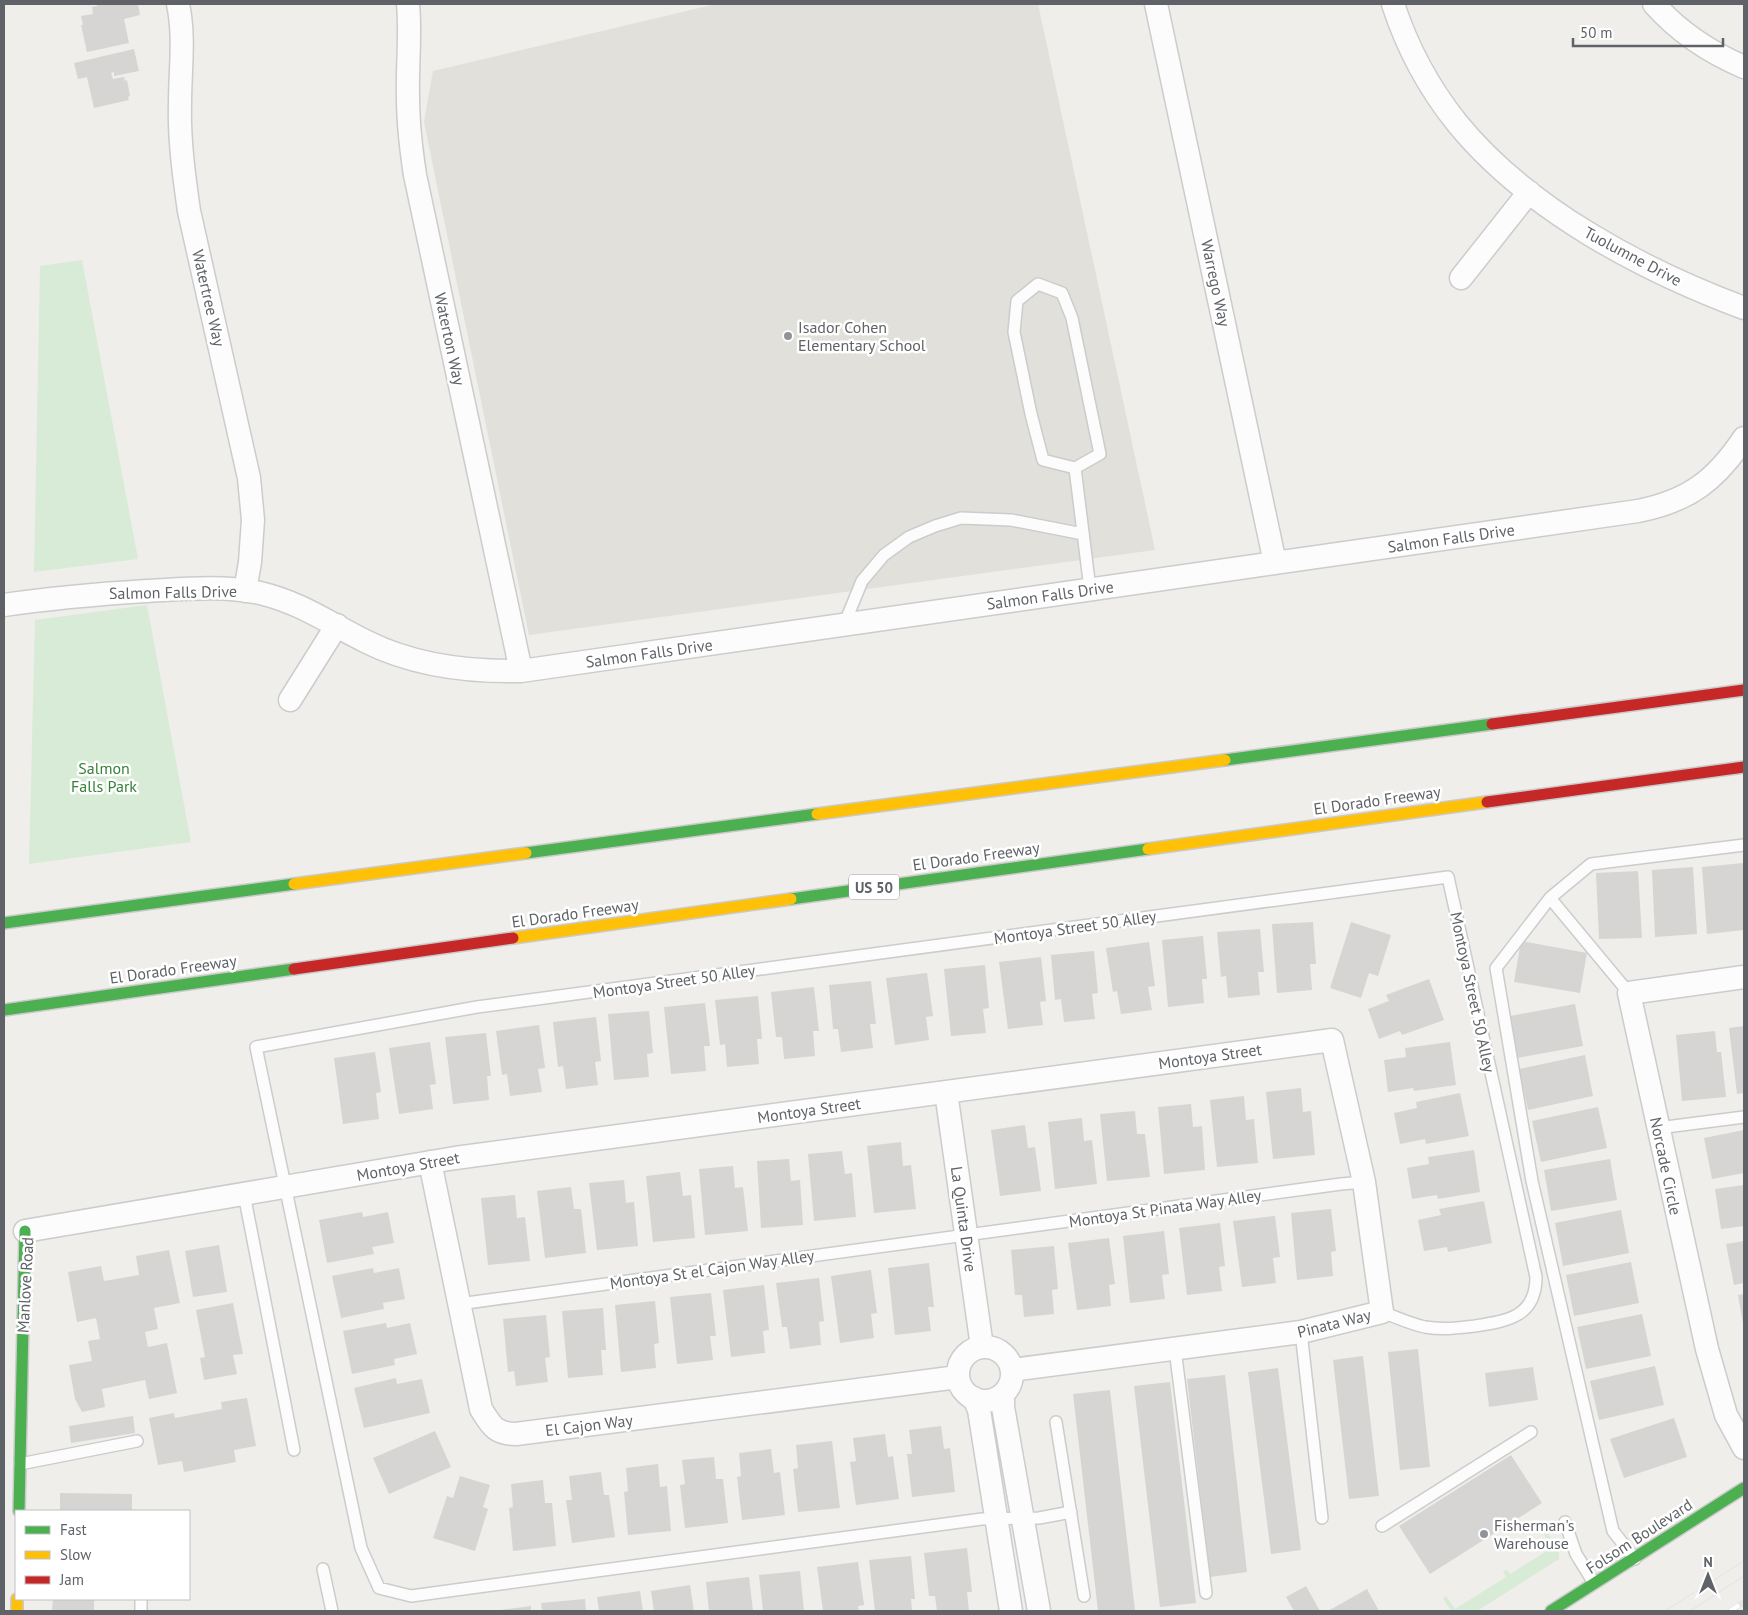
<svg xmlns="http://www.w3.org/2000/svg" width="1748" height="1615" font-family="'PT Sans',sans-serif">
	<style>
		.education { fill: #e2e0da }
		.green { fill: #d8ebd6 }
		.building { fill: #d6d5d3 }
		.lines { fill: none; stroke-linecap: round; stroke-linejoin: round }
		.lane-casing { stroke: #cbcccc; stroke-width: 14 }
		.street-casing { stroke: #cbcccc; stroke-width: 25 }
		.fast-casing { stroke: #cacacb; stroke-width: 14 }
		.slow-casing { stroke: #cacacb; stroke-width: 14 }
		.jam-casing { stroke: #cacacb; stroke-width: 14 }
		.lane { stroke: #fdfcfc; stroke-width: 11 }
		.street { stroke: #fdfcfc; stroke-width: 22 }
		.fast { stroke: #4caf50; stroke-width: 11 }
		.slow { stroke: #ffc107; stroke-width: 11 }
		.jam { stroke: #c62828; stroke-width: 11 }
		.tram { stroke: #e4e4e4; stroke-width: 1 }
		.rail-casing { stroke: #e4e4e4; stroke-width: 5.5 }
		.rail { stroke: #fff; stroke-width: 4; stroke-dasharray: 11; stroke-linecap: butt }
		.poi-dot { fill: #919496; stroke: #fff; stroke-width: 2 }
		.labels { text-anchor: middle; dominant-baseline: central; stroke-width: 5; stroke-linejoin: round; paint-order: stroke }
		.shield { fill: #fff; stroke: #8f9295; stroke-width: 1 }
		.shield-label { font-size: 15px; font-weight: bold; fill: #5f6368 }
		.street-label { font-size: 16px; fill: #5f6368; stroke: #fff }
		.poi-label { font-size: 16px; fill: #5f6368; stroke: #fff; text-anchor: start }
		.park-label { font-size: 16px; fill: #348238; stroke: #fff }
	</style>
	<rect width="100%" height="100%" fill="#efeeea"/>
	<!-- education -->
	<path class="education" d="M 716,4 L 1038,4 L 1155,550 L 529,635 L 424,122 L 433,71 Z"/>
	<!-- green -->
	<path class="green" d="M 82,260 L 138,559 L 34,572 L 40,266 Z
		M 147,605 L 191,842 L 29,864 L 35,620 Z
		M 1547,1532 L 1559,1551 L 1559,1559 L 1477,1611 L 1451,1611 L 1443,1598 L 1446,1596 L 1455,1609 L 1506,1577 L 1503,1571 L 1507,1570 L 1510,1574 L 1552,1548 L 1544,1534 Z"/>
	<!-- building -->
	<path class="building" d="M 97,4 L 138,4 L 140,15 L 124,19 L 129,43 L 87,52 L 81,25 L 83,25 L 81,16 L 93,14 L 92,7 L 97,6 Z
		M 134,49 L 139,71 L 114,76 L 114,72 L 111,73 L 113,79 L 124,77 L 125,81 L 127,80 L 130,96 L 128,97 L 129,100 L 94,108 L 87,77 L 78,79 L 74,63 Z
		M 1743,863 L 1744,930 L 1707,934 L 1702,867 Z
		M 1693,867 L 1697,934 L 1655,937 L 1652,870 Z
		M 1638,871 L 1642,938 L 1599,939 L 1596,873 Z
		M 1313,922 L 1316,964 L 1310,964 L 1312,990 L 1277,993 L 1272,924 Z
		M 1351,922 L 1391,935 L 1378,976 L 1369,973 L 1361,998 L 1330,988 Z
		M 1260,929 L 1264,972 L 1258,972 L 1260,995 L 1228,998 L 1226,976 L 1221,977 L 1217,932 Z
		M 1203,936 L 1207,979 L 1202,979 L 1204,1003 L 1168,1007 L 1162,940 Z
		M 1521,941 L 1587,953 L 1580,993 L 1514,982 Z
		M 1149,942 L 1155,986 L 1148,987 L 1152,1010 L 1121,1014 L 1117,991 L 1113,992 L 1106,948 Z
		M 1094,951 L 1098,993 L 1092,994 L 1095,1019 L 1064,1022 L 1061,999 L 1055,1000 L 1051,955 Z
		M 1041,957 L 1046,1001 L 1040,1002 L 1043,1025 L 1008,1029 L 999,962 Z
		M 985,965 L 989,1008 L 983,1009 L 986,1033 L 951,1036 L 944,969 Z
		M 927,973 L 933,1016 L 926,1017 L 929,1040 L 895,1045 L 886,978 Z
		M 1429,979 L 1444,1020 L 1402,1035 L 1400,1031 L 1379,1039 L 1368,1009 L 1389,1001 L 1386,995 Z
		M 871,981 L 876,1024 L 870,1024 L 873,1048 L 841,1052 L 838,1029 L 833,1029 L 829,985 Z
		M 814,987 L 819,1031 L 813,1031 L 815,1056 L 784,1059 L 782,1037 L 776,1037 L 771,992 Z
		M 758,996 L 762,1039 L 757,1039 L 759,1064 L 727,1067 L 725,1044 L 720,1045 L 715,1000 Z
		M 705,1003 L 710,1046 L 704,1046 L 706,1071 L 671,1074 L 664,1007 Z
		M 1575,1004 L 1583,1046 L 1517,1058 L 1510,1016 Z
		M 649,1011 L 653,1053 L 647,1054 L 649,1077 L 614,1080 L 608,1014 Z
		M 596,1017 L 601,1061 L 595,1062 L 598,1085 L 566,1089 L 563,1066 L 558,1067 L 553,1022 Z
		M 539,1025 L 545,1068 L 538,1069 L 542,1092 L 510,1096 L 507,1074 L 502,1075 L 496,1031 Z
		M 1744,1026 L 1744,1093 L 1737,1094 L 1729,1028 Z
		M 1715,1031 L 1717,1052 L 1721,1052 L 1726,1097 L 1682,1101 L 1676,1035 Z
		M 486,1033 L 491,1076 L 487,1076 L 489,1100 L 453,1104 L 445,1037 Z
		M 430,1042 L 436,1084 L 430,1085 L 433,1109 L 399,1114 L 389,1048 Z
		M 1450,1042 L 1456,1085 L 1414,1091 L 1413,1088 L 1388,1092 L 1384,1060 L 1406,1057 L 1405,1048 Z
		M 375,1052 L 381,1092 L 376,1093 L 379,1119 L 343,1124 L 334,1058 Z
		M 1585,1055 L 1593,1096 L 1528,1110 L 1519,1069 Z
		M 1301,1088 L 1303,1112 L 1311,1111 L 1315,1155 L 1273,1159 L 1266,1092 Z
		M 1460,1093 L 1469,1136 L 1426,1144 L 1425,1139 L 1400,1144 L 1394,1113 L 1417,1108 L 1416,1102 Z
		M 1244,1096 L 1246,1120 L 1254,1119 L 1258,1163 L 1217,1167 L 1210,1100 Z
		M 1191,1104 L 1193,1127 L 1202,1126 L 1205,1170 L 1164,1174 L 1158,1107 Z
		M 1598,1107 L 1607,1148 L 1541,1162 L 1532,1121 Z
		M 1135,1111 L 1137,1134 L 1145,1134 L 1150,1177 L 1107,1181 L 1100,1114 Z
		M 1082,1118 L 1084,1141 L 1092,1140 L 1097,1184 L 1055,1189 L 1048,1122 Z
		M 1025,1125 L 1028,1148 L 1035,1147 L 1041,1191 L 1000,1196 L 991,1130 Z
		M 1744,1130 L 1744,1173 L 1712,1179 L 1704,1138 Z
		M 901,1142 L 903,1166 L 911,1165 L 916,1209 L 874,1213 L 867,1146 Z
		M 1474,1150 L 1480,1192 L 1438,1199 L 1437,1195 L 1412,1199 L 1407,1168 L 1429,1164 L 1428,1157 Z
		M 842,1151 L 845,1174 L 852,1173 L 856,1217 L 814,1221 L 808,1154 Z
		M 789,1159 L 791,1181 L 800,1180 L 803,1225 L 761,1228 L 757,1161 Z
		M 1610,1159 L 1617,1200 L 1551,1211 L 1544,1170 Z
		M 733,1166 L 735,1188 L 743,1187 L 748,1231 L 705,1235 L 699,1169 Z
		M 680,1172 L 683,1196 L 691,1195 L 695,1238 L 653,1242 L 646,1176 Z
		M 624,1180 L 626,1203 L 634,1202 L 638,1246 L 597,1250 L 589,1183 Z
		M 1744,1185 L 1744,1226 L 1721,1229 L 1715,1189 Z
		M 571,1187 L 574,1209 L 581,1209 L 586,1253 L 545,1258 L 537,1191 Z
		M 515,1195 L 517,1218 L 525,1217 L 530,1261 L 488,1265 L 481,1198 Z
		M 1484,1201 L 1492,1243 L 1448,1252 L 1447,1247 L 1424,1251 L 1418,1220 L 1441,1215 L 1439,1209 Z
		M 1331,1209 L 1336,1251 L 1331,1252 L 1333,1276 L 1297,1280 L 1291,1213 Z
		M 1621,1210 L 1629,1253 L 1563,1266 L 1555,1223 Z
		M 362,1212 L 363,1217 L 388,1212 L 394,1243 L 372,1247 L 374,1254 L 327,1263 L 319,1220 Z
		M 1275,1216 L 1280,1257 L 1273,1258 L 1276,1283 L 1242,1287 L 1233,1221 Z
		M 1220,1223 L 1225,1266 L 1219,1267 L 1222,1291 L 1187,1295 L 1179,1228 Z
		M 1164,1231 L 1169,1274 L 1162,1275 L 1165,1299 L 1130,1303 L 1123,1236 Z
		M 1109,1238 L 1115,1284 L 1109,1285 L 1111,1306 L 1077,1310 L 1068,1243 Z
		M 1744,1241 L 1744,1283 L 1734,1285 L 1726,1244 Z
		M 219,1245 L 227,1292 L 193,1297 L 185,1251 Z
		M 1054,1246 L 1058,1289 L 1052,1290 L 1054,1314 L 1024,1317 L 1022,1295 L 1015,1295 L 1011,1250 Z
		M 169,1250 L 180,1303 L 154,1308 L 158,1329 L 145,1332 L 148,1347 L 167,1343 L 177,1393 L 149,1399 L 145,1380 L 102,1389 L 105,1407 L 82,1412 L 75,1399 L 69,1365 L 92,1361 L 88,1341 L 100,1339 L 96,1318 L 77,1322 L 68,1272 L 101,1266 L 104,1281 L 139,1275 L 136,1256 Z
		M 1631,1262 L 1639,1303 L 1574,1316 L 1566,1275 Z
		M 929,1263 L 934,1307 L 928,1307 L 931,1331 L 895,1335 L 888,1268 Z
		M 373,1268 L 374,1273 L 399,1268 L 405,1299 L 383,1303 L 384,1309 L 341,1318 L 332,1276 Z
		M 871,1270 L 877,1313 L 871,1314 L 874,1338 L 840,1343 L 831,1276 Z
		M 819,1278 L 824,1321 L 819,1322 L 821,1345 L 790,1349 L 787,1327 L 782,1327 L 776,1283 Z
		M 764,1285 L 769,1330 L 763,1331 L 765,1353 L 731,1357 L 723,1290 Z
		M 711,1293 L 716,1336 L 710,1336 L 713,1360 L 677,1364 L 670,1297 Z
		M 1744,1294 L 1744,1323 L 1743,1324 L 1738,1295 Z
		M 655,1301 L 659,1343 L 654,1344 L 656,1368 L 621,1372 L 615,1305 Z
		M 233,1303 L 243,1354 L 233,1355 L 237,1374 L 204,1380 L 200,1358 L 205,1357 L 196,1310 Z
		M 603,1308 L 606,1350 L 601,1350 L 603,1375 L 568,1378 L 562,1311 Z
		M 1642,1314 L 1651,1356 L 1586,1369 L 1577,1327 Z
		M 546,1315 L 550,1357 L 545,1358 L 548,1382 L 516,1386 L 514,1371 L 508,1372 L 503,1319 Z
		M 386,1323 L 387,1328 L 410,1323 L 417,1354 L 394,1359 L 395,1365 L 352,1374 L 343,1331 Z
		M 1418,1349 L 1430,1467 L 1400,1470 L 1388,1352 Z
		M 1363,1356 L 1379,1496 L 1349,1499 L 1333,1360 Z
		M 1655,1366 L 1664,1405 L 1599,1420 L 1590,1381 Z
		M 1533,1367 L 1538,1400 L 1489,1407 L 1485,1373 Z
		M 1278,1368 L 1301,1550 L 1271,1554 L 1248,1372 Z
		M 1225,1375 L 1247,1572 L 1210,1577 L 1187,1379 Z
		M 396,1378 L 397,1384 L 422,1379 L 430,1413 L 364,1428 L 354,1388 Z
		M 1170,1382 L 1196,1603 L 1160,1607 L 1134,1386 Z
		M 1110,1390 L 1135,1611 L 1098,1611 L 1073,1394 Z
		M 247,1398 L 256,1446 L 234,1450 L 236,1462 L 184,1472 L 182,1461 L 158,1465 L 149,1418 L 174,1413 L 175,1418 L 222,1409 L 221,1402 Z
		M 133,1416 L 135,1433 L 71,1443 L 69,1426 Z
		M 1674,1418 L 1687,1457 L 1624,1478 L 1610,1439 Z
		M 941,1426 L 944,1449 L 950,1448 L 955,1492 L 912,1497 L 907,1454 L 912,1454 L 909,1430 Z
		M 435,1431 L 451,1467 L 389,1494 L 373,1458 Z
		M 885,1434 L 888,1457 L 893,1456 L 899,1499 L 856,1505 L 850,1462 L 856,1461 L 853,1438 Z
		M 832,1441 L 840,1508 L 798,1512 L 793,1469 L 798,1468 L 796,1445 Z
		M 771,1449 L 774,1473 L 780,1472 L 785,1515 L 742,1520 L 737,1477 L 741,1476 L 739,1453 Z
		M 1511,1455 L 1542,1503 L 1430,1574 L 1399,1526 Z
		M 714,1457 L 716,1479 L 723,1479 L 728,1523 L 685,1528 L 680,1485 L 685,1484 L 682,1460 Z
		M 658,1464 L 660,1487 L 667,1486 L 671,1531 L 628,1535 L 624,1492 L 628,1491 L 626,1468 Z
		M 601,1472 L 604,1495 L 609,1495 L 615,1537 L 572,1543 L 566,1500 L 572,1500 L 569,1476 Z
		M 460,1476 L 490,1485 L 483,1507 L 488,1509 L 475,1551 L 433,1538 L 447,1496 L 453,1498 Z
		M 543,1480 L 545,1503 L 552,1503 L 556,1546 L 513,1551 L 509,1508 L 513,1507 L 511,1484 Z
		M 60,1493 L 132,1494 L 132,1511 L 60,1511 Z
		M 967,1548 L 972,1592 L 967,1592 L 969,1611 L 937,1611 L 935,1596 L 929,1596 L 924,1553 Z
		M 911,1556 L 915,1599 L 911,1599 L 912,1611 L 875,1611 L 869,1560 Z
		M 858,1562 L 864,1605 L 858,1606 L 859,1611 L 823,1611 L 817,1567 Z
		M 800,1571 L 804,1611 L 763,1611 L 759,1575 Z
		M 749,1577 L 753,1611 L 709,1611 L 706,1582 Z
		M 690,1585 L 694,1611 L 654,1611 L 651,1591 Z
		M 1306,1586 L 1320,1611 L 1294,1611 L 1286,1597 Z
		M 1367,1589 L 1379,1611 L 1328,1611 Z
		M 640,1591 L 643,1611 L 599,1611 L 597,1597 Z
		M 53,1599 L 94,1599 L 94,1611 L 52,1611 Z
		M 585,1599 L 586,1611 L 542,1611 L 541,1603 Z
		M 531,1606 L 531,1611 L 500,1611 L 500,1610 Z"/>
	<g class="lines">
		<defs>
			<path id="lane" d="M 1038,284 L 1062,293 L 1072,318 L 1100,454 L 1075,468 L 1043,460 L 1031,414 L 1014,332 L 1017,301 Z
				M 1075,468 L 1090,589
				M 844,625 L 862,581 L 884,555 L 909,537 L 935,526 L 961,518 L 1011,520 L 1083,534
				M 1550,898 L 1591,864 L 1744,845
				M 1629,993 L 1550,898 L 1496,968 L 1532,1181 L 1613,1531 L 1635,1559
				M 1658,1128 L 1744,1117
				M 244,1194 L 294,1450
				M 459,1304 L 1341,1184 L 1364,1182
				M 1301,1332 L 1322,1518
				M 1175,1349 L 1206,1593
				M 1056,1422 L 1084,1596
				M 20,1464 L 137,1441
				M 1071,1512 L 1039,1518 L 982,1519 L 411,1596 L 379,1588 L 361,1548 L 256,1047 L 477,1007 L 1448,877 L 1536,1277 C 1536,1317 1507,1321 1475,1326 C 1458,1328 1442,1330 1425,1327 C 1410,1324 1396,1317 1382,1312
				M 1565,1522 L 1576,1554 L 1594,1583
				M 1382,1526 L 1531,1432
				M 323,1569 L 332,1611
				M 141,1611 L 141,1599"/>
			<path id="street" d="M 178,4 C 185,37 180,70 180,104 C 179,140 184,176 189,211 L 249,478 L 253,520 L 250,562 L 245,591
				M 408,4 C 411,36 407,65 408,97 C 408,124 411,149 415,175 L 521,671
				M 1156,4 L 1275,563
				M 1393,4 C 1407,47 1429,88 1457,123 C 1527,209 1642,270 1744,308
				M 1654,4 C 1678,31 1711,53 1744,67
				M 1461,278 L 1529,192
				M 4,605 C 51,598 99,594 147,591 C 184,589 223,585 260,593 C 302,603 330,624 367,642 C 415,666 468,672 521,671 L 1638,511 C 1689,501 1716,480 1744,438
				M 290,700 L 337,625
				M 1744,977 L 1629,993 L 1707,1349 L 1726,1415 L 1744,1448
				M 946,1092 L 982,1347
				M 430,1162 L 481,1409 C 491,1425 495,1434 516,1434 L 958,1377
				M 25,1231 L 455,1158 L 1332,1040 L 1364,1182 L 1382,1312 L 1301,1332 L 1012,1370
				M958 1374a27 27 0 1 1 54 0a27 27 0 1 1-54 0Z
				M 1003,1395 L 1003,1407 L 1039,1611
				M 974,1398 L 979,1410 L 1011,1611"/>
			<path id="fast" d="M 1225,760 L 1492,724
				M 526,853 L 817,814
				M 791,899 L 1148,849
				M 4,923 L 294,884
				M 4,1010 L 294,969
				M 19,1511 L 25,1231
				M 1551,1611 L 1744,1488"/>
			<path id="slow" d="M 817,814 L 1225,760
				M 1148,849 L 1487,802
				M 294,884 L 526,853
				M 513,938 L 791,899
				M 17,1599 L 17,1611"/>
			<path id="jam" d="M 1492,724 L 1744,690
				M 1487,802 L 1744,767
				M 294,969 L 513,938"/>
		</defs>
		<!-- lane casing -->
		<use href="#lane" class="lane-casing"/>
		<!-- street casing -->
		<use href="#street" class="street-casing"/>
		<!-- fast casing -->
		<use href="#fast" class="fast-casing"/>
		<!-- slow casing -->
		<use href="#slow" class="slow-casing"/>
		<!-- jam casing -->
		<use href="#jam" class="jam-casing"/>
		<!-- lane -->
		<use href="#lane" class="lane"/>
		<!-- street -->
		<use href="#street" class="street"/>
		<!-- fast -->
		<use href="#fast" class="fast"/>
		<!-- slow -->
		<use href="#slow" class="slow"/>
		<!-- jam -->
		<use href="#jam" class="jam"/>
		<!-- tram -->
		<path class="tram" d="M 1665,1611 L 1744,1561
			M 1690,1611 L 1744,1576"/>
		<defs>
			<path id="rail" d="M 1730,1611 L 1744,1602"/>
		</defs>
		<!-- rail casing -->
		<use href="#rail" class="rail-casing"/>
		<!-- rail -->
		<use href="#rail" class="rail"/>
	</g>
	<!-- markers -->
	<g class="poi-dot">
		<circle cx="788" cy="336" r="5"/>
		<circle cx="1484" cy="1534" r="5"/>
	</g>
	<g class="labels">
		<!-- shield labels -->
		<rect class="shield" x="849" y="874.5" width="50" height="25" rx="4"/>
		<g class="shield-label">
			<text x="874" y="887">US 50</text>
		</g>
		<!-- street labels -->
		<g class="street-label">
			<text transform="translate(1633 256) rotate(28)">Tuolumne Drive</text>
			<text transform="translate(1216 283) rotate(78)">Warrego Way</text>
			<text transform="translate(209 298) rotate(77)">Watertree Way</text>
			<text transform="translate(450 339) rotate(78)">Waterton Way</text>
			<text transform="translate(1451 538) rotate(-8)">Salmon Falls Drive</text>
			<text transform="translate(173 592) rotate(-1)">Salmon Falls Drive</text>
			<text transform="translate(1050 595) rotate(-8)">Salmon Falls Drive</text>
			<text transform="translate(649 653) rotate(-8)">Salmon Falls Drive</text>
			<text transform="translate(1377 800) rotate(-8)">El Dorado Freeway</text>
			<text transform="translate(976 856) rotate(-8)">El Dorado Freeway</text>
			<text transform="translate(575 913) rotate(-8)">El Dorado Freeway</text>
			<text transform="translate(1075 927) rotate(-8)">Montoya Street 50 Alley</text>
			<text transform="translate(173 969) rotate(-8)">El Dorado Freeway</text>
			<text transform="translate(674 981) rotate(-8)">Montoya Street 50 Alley</text>
			<text transform="translate(1473 992) rotate(78)">Montoya Street 50 Alley</text>
			<text transform="translate(1210 1056) rotate(-8)">Montoya Street</text>
			<text transform="translate(809 1110) rotate(-8)">Montoya Street</text>
			<text transform="translate(408 1166) rotate(-10)">Montoya Street</text>
			<text transform="translate(1666 1166) rotate(78)">Norcade Circle</text>
			<text transform="translate(1165 1208) rotate(-8)">Montoya St Pinata Way Alley</text>
			<text transform="translate(964 1219) rotate(82)">La Quinta Drive</text>
			<text transform="translate(712 1269) rotate(-8)">Montoya St el Cajon Way Alley</text>
			<text transform="translate(25 1285) rotate(-87)">Manlove Road</text>
			<text transform="translate(1334 1323) rotate(-14)">Pinata Way</text>
			<text transform="translate(589 1425) rotate(-7)">El Cajon Way</text>
			<text transform="translate(1639 1536) rotate(-33)">Folsom Boulevard</text>
		</g>
		<!-- poi labels -->
		<g class="poi-label">
			<text x="798" y="327">Isador Cohen<tspan x="798" dy="18">Elementary School</tspan></text>
			<text x="1494" y="1525">Fisherman's<tspan x="1494" dy="18">Warehouse</tspan></text>
		</g>
		<!-- park labels -->
		<g class="park-label">
			<text x="104" y="768">Salmon<tspan x="104" dy="18">Falls Park</tspan></text>
		</g>
	</g>
	<!-- border -->
	<rect width="1748" height="1615" fill="none" stroke="#5f6368" stroke-width="10"/>
	<!-- legend -->
	<rect x="15" y="1510" width="175" height="90" fill="#ffffff" stroke="#bfc1c3"/>
	<rect x="25" y="1526" width="25" height="8" fill="#4caf50" stroke="#bfc1c3"/>
	<text x="60" y="1535" font-size="15" fill="#5f6368">Fast</text>
	<rect x="25" y="1551" width="25" height="8" fill="#ffc107" stroke="#bfc1c3"/>
	<text x="60" y="1560" font-size="15" fill="#5f6368">Slow</text>
	<rect x="25" y="1576" width="25" height="8" fill="#c62828" stroke="#bfc1c3"/>
	<text x="60" y="1585" font-size="15" fill="#5f6368">Jam</text>
	<!-- north arrow -->
	<g transform="translate(1708 1575)" stroke="#ffffff" stroke-width="4" paint-order="stroke">
	<path d="M0-4L9 19L0 12L-9 19Z" fill="#5f6368"/>
	<text y="-8" font-size="14" font-weight="bold" text-anchor="middle" fill="#5f6368">N</text>
	</g>
	<!-- scale -->
	<path d="M1573 38v8h150v-8" fill="none" stroke="#5f6368" stroke-width="2.5"/>
	<text x="1580" y="38" font-size="15" fill="#5f6368" stroke="#ffffff" stroke-width="4" paint-order="stroke">50 m</text>
</svg>
